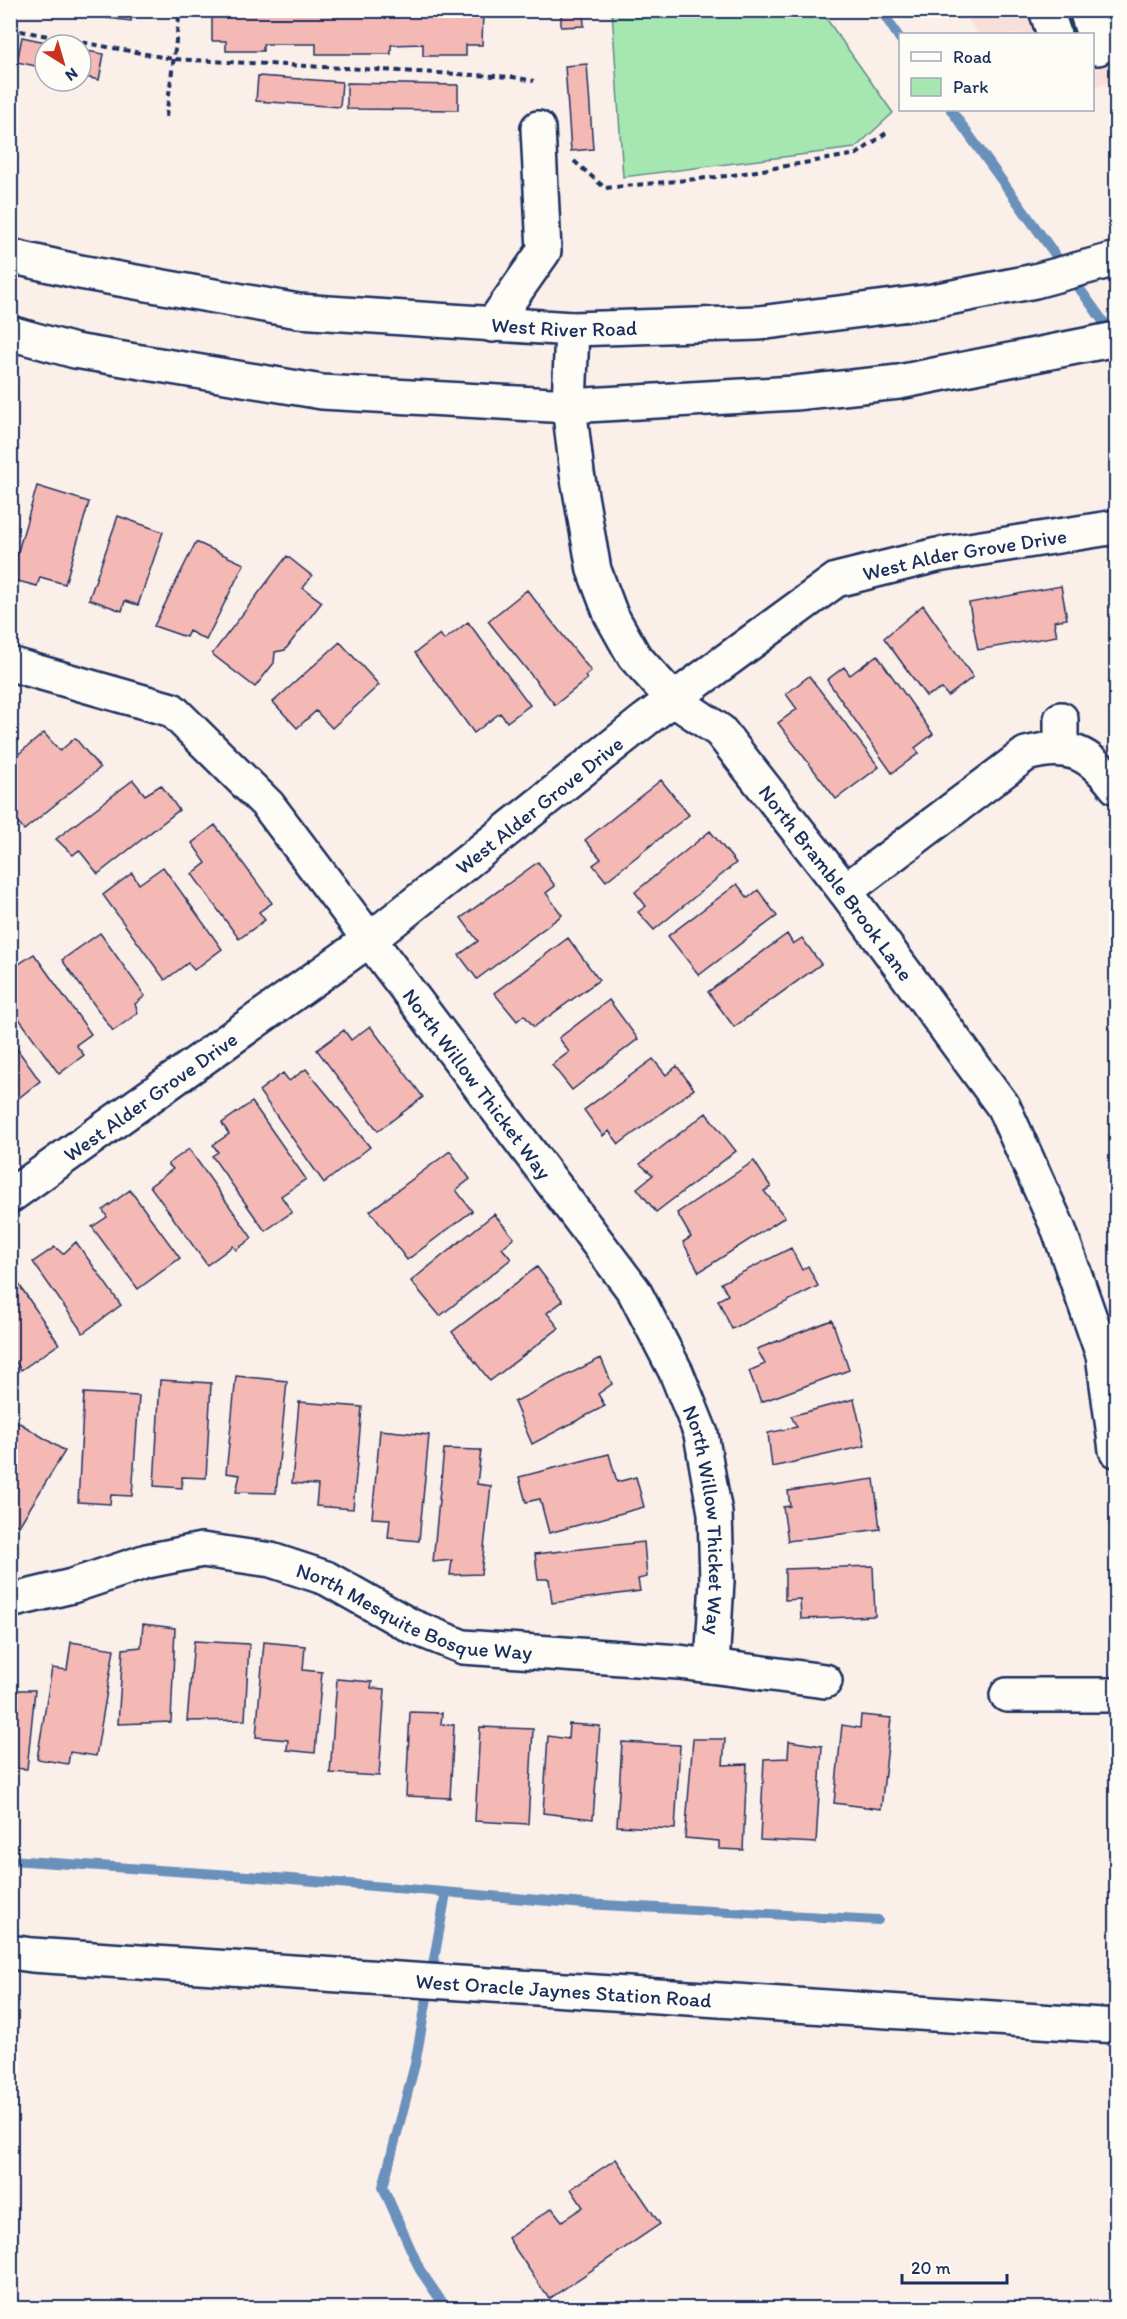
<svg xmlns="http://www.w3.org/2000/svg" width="1127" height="2319" font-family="Itim,sans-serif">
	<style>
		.built { fill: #f9dfda }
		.green { fill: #a6e7b1; stroke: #608b88; stroke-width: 1.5 }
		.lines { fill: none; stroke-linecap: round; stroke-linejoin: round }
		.stream { stroke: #6a90bc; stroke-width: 10 }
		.building { fill: #f5b9b5; stroke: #1b2f5e; stroke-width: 1.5 }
		.minor-casing { stroke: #1b2f5e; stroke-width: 38 }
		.major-casing { stroke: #1b2f5e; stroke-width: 38 }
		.path { stroke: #1b2f5e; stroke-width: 4; stroke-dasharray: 6 4.5; stroke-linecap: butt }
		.minor { stroke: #fdfcf7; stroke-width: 33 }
		.major { stroke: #fdfcf7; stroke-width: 33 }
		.labels { text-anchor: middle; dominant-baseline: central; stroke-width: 4.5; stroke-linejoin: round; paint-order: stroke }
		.street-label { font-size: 21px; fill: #1b2f5e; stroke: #fdfcf7 }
	</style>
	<rect width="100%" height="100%" fill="#fbefea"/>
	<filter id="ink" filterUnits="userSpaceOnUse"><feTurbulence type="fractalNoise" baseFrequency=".0167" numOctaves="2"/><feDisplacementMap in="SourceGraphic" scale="12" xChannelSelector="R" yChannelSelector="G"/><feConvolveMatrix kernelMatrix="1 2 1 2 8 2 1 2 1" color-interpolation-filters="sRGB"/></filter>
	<g filter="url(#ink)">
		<!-- built -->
		<path class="built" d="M 961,11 L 1116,11 L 1116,80 L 1093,88 L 1092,34 L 979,34 Z"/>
		<!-- green -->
		<path class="green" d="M 612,11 L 821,11 L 893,113 L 855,148 L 623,177 Z"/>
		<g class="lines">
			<!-- stream -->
			<path class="stream" d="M 881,10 L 900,39
				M 951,110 L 1113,335
				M 10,1860 L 291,1879 L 585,1904 L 878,1920
				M 446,2308 L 420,2270 L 383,2187 L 415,2064 L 446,1893"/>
		</g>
		<!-- building -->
		<path class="building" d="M 92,10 L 132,10 L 131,21 L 91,16 Z
			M 212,10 L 483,10 L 482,45 L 466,45 L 466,56 L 423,56 L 423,44 L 391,45 L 391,54 L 316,54 L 316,44 L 263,44 L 263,51 L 226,51 L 226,41 L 212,41 Z
			M 561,10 L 583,10 L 584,26 L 561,27 Z
			M 22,37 L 60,45 L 45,45 L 45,68 L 17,62 Z
			M 81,50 L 104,54 L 99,80 L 81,76 Z
			M 587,64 L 593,149 L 571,151 L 565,66 Z
			M 258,76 L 342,82 L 340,107 L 256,101 Z
			M 347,83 L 458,85 L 458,110 L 347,109 Z
			M 37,486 L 89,502 L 65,584 L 40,577 L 37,586 L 10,579 Z
			M 118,516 L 163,532 L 138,605 L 125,601 L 122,611 L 89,599 Z
			M 196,542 L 244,564 L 206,640 L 189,631 L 186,637 L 154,626 Z
			M 287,556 L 312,576 L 303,588 L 322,602 L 285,650 L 275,652 L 274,663 L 255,687 L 212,654 Z
			M 1061,586 L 1067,619 L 1054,621 L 1057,636 L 978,650 L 969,603 Z
			M 527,590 L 591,671 L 585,676 L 587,679 L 555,705 L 488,621 Z
			M 923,605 L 973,677 L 948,696 L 942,689 L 926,696 L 884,638 Z
			M 468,622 L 530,705 L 507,722 L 500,713 L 474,733 L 415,653 L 440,634 L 444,640 Z
			M 340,642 L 379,685 L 332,728 L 316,711 L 297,728 L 273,702 Z
			M 877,655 L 933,734 L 915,748 L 919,753 L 892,773 L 827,680 L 844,667 L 850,675 Z
			M 809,676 L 879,767 L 836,799 L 778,723 L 797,709 L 786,694 Z
			M 44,733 L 60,751 L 75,738 L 100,768 L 24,830 L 10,814 L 10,761 Z
			M 133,780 L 145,795 L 161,785 L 179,810 L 98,874 L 79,850 L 73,855 L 56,839 Z
			M 661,780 L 689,815 L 606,881 L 593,865 L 601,859 L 585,840 Z
			M 215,825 L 272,903 L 259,912 L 265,920 L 239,939 L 192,874 L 206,863 L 192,843 Z
			M 710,831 L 736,863 L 654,930 L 638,912 L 646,906 L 635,892 Z
			M 538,862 L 555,886 L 546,893 L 562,915 L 477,979 L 459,955 L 478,941 L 461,918 Z
			M 163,867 L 222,949 L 194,970 L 188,963 L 165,980 L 103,895 L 132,873 L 139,884 Z
			M 737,884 L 748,898 L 758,890 L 777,916 L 699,975 L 668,936 Z
			M 100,933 L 145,996 L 135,1004 L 138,1013 L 113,1031 L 62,960 Z
			M 787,934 L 793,944 L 802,938 L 821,964 L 734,1027 L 708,992 Z
			M 568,938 L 599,980 L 534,1027 L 524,1015 L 517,1021 L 494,993 Z
			M 34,954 L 91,1034 L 76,1045 L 84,1055 L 59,1074 L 10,1006 L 10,970 Z
			M 609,1000 L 638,1039 L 572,1090 L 552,1065 L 569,1052 L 559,1038 Z
			M 370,1026 L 423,1097 L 378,1131 L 317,1050 L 344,1030 L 351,1040 Z
			M 10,1039 L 40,1081 L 15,1101 L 10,1095 Z
			M 653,1059 L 666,1075 L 677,1066 L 694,1089 L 619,1144 L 609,1131 L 603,1136 L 584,1110 Z
			M 306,1069 L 370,1147 L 324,1183 L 259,1091 L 283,1073 L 289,1081 Z
			M 252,1102 L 306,1179 L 281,1196 L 292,1212 L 265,1231 L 212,1156 L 218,1152 L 213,1145 L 229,1134 L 222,1123 Z
			M 706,1113 L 736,1151 L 656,1212 L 637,1188 L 653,1175 L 640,1164 Z
			M 189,1149 L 252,1238 L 236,1250 L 233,1246 L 207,1265 L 150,1186 L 173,1169 L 168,1164 Z
			M 450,1151 L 470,1179 L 456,1190 L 472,1211 L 407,1260 L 370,1211 Z
			M 754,1161 L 771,1187 L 764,1191 L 785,1217 L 699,1272 L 683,1242 L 691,1237 L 677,1213 Z
			M 130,1190 L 180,1258 L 138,1289 L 92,1227 L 107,1217 L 103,1210 Z
			M 494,1214 L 514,1238 L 502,1248 L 511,1259 L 440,1316 L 411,1281 Z
			M 76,1242 L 121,1305 L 83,1333 L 33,1262 L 55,1247 L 63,1254 Z
			M 791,1248 L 802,1270 L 808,1266 L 818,1286 L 732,1329 L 718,1300 L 728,1295 L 721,1283 Z
			M 537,1267 L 563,1301 L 547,1313 L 559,1328 L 490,1381 L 452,1332 Z
			M 12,1274 L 59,1344 L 21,1370 L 10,1354 Z
			M 832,1320 L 849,1370 L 761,1402 L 749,1371 L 765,1364 L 757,1349 Z
			M 601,1358 L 612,1384 L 598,1394 L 605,1406 L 532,1444 L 514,1402 Z
			M 236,1376 L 287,1381 L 276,1493 L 236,1492 L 240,1475 L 226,1473 Z
			M 160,1380 L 211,1383 L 206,1478 L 182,1477 L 182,1488 L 154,1486 Z
			M 84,1393 L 139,1396 L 132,1496 L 111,1495 L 110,1504 L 78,1502 Z
			M 854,1399 L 865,1446 L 772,1467 L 768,1433 L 797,1427 L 791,1416 Z
			M 299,1402 L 362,1407 L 353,1509 L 316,1506 L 318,1485 L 292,1483 Z
			M 18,1422 L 65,1451 L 19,1526 L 10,1521 L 10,1433 Z
			M 380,1430 L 429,1435 L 419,1541 L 388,1538 L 390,1519 L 372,1518 Z
			M 444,1449 L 481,1450 L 477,1484 L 491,1486 L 481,1574 L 450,1575 L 452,1560 L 433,1562 Z
			M 609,1454 L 617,1482 L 636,1477 L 644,1507 L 549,1533 L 540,1499 L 526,1502 L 519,1477 Z
			M 874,1479 L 880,1529 L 788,1541 L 783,1507 L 790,1506 L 788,1491 Z
			M 644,1542 L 647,1577 L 638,1579 L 640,1591 L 552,1603 L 549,1579 L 538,1579 L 535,1554 Z
			M 873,1566 L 875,1616 L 801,1619 L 800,1599 L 785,1600 L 785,1569 Z
			M 143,1624 L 175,1628 L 171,1722 L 118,1724 L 123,1649 L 141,1647 Z
			M 194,1641 L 249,1644 L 245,1720 L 187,1721 Z
			M 71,1642 L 114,1649 L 96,1756 L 70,1752 L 68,1764 L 37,1759 L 52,1668 L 67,1670 Z
			M 264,1642 L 305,1646 L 303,1670 L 322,1672 L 315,1753 L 287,1750 L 288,1740 L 256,1737 Z
			M 337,1679 L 372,1682 L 371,1688 L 385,1689 L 379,1776 L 330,1773 Z
			M 10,1690 L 35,1690 L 27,1769 L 10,1768 Z
			M 410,1712 L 442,1713 L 441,1724 L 454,1725 L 450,1798 L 406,1796 Z
			M 861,1715 L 891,1718 L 881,1809 L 834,1803 L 842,1725 L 860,1728 Z
			M 569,1724 L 600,1726 L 593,1819 L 543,1813 L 548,1736 L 568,1739 Z
			M 480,1727 L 533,1729 L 528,1824 L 475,1821 Z
			M 693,1739 L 725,1739 L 723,1765 L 747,1764 L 743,1850 L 719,1849 L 719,1841 L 685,1838 Z
			M 789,1741 L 822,1746 L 816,1843 L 760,1840 L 764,1759 L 788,1758 Z
			M 622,1742 L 680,1745 L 675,1829 L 617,1826 Z
			M 616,2159 L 660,2224 L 549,2299 L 508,2238 L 552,2208 L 562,2221 L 583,2207 L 571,2189 Z"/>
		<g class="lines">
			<defs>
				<g id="minor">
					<path d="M 1046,10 L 1054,34"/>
					<path d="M 1086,10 L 1098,48"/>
					<path d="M 492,325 L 544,251 L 538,128"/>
					<path id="s1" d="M 572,329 L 569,406 L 577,473 L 594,570 L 611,615 L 634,656 L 673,699 L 720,731 L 845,891 L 1003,1106 L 1059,1230 L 1103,1355 L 1116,1450"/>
					<path id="s2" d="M 10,664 L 172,710 L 268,805 L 634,1291 L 676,1372 L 701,1434 L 715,1513 L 717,1581 L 712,1666"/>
					<path d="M 1061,719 L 1061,749"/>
					<path d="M 845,891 L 1026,754 C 1069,742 1090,753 1116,787"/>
					<path id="s3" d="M 10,1196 L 369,940 L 645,720 L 836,580 L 937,555 L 1116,527"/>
					<path id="s4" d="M 10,1601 L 72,1586 L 147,1561 L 202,1550 L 271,1560 L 326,1578 L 411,1626 L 463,1647 L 679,1662 L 825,1681"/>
					<path d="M 1007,1695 L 1116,1695"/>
					<path id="s5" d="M 10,1952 L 32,1955 L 1116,2026"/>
				</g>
				<g id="major">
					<path id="s6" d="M 10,256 L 80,272 L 298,311 L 572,329 L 759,323 L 933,301 L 1035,281 L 1116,259"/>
					<path d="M 10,333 L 75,351 L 322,392 L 569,406 L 795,393 L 899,382 L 1116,339"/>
				</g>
			</defs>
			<!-- minor casing -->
			<use href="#minor" class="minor-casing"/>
			<!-- major casing -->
			<use href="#major" class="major-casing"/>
			<!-- path -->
			<path class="path" d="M 10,29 L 173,59 L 513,77 L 534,81
				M 166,117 L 180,10
				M 574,161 L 605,188 L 727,176 L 857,154 L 886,133"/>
			<!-- minor -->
			<use href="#minor" class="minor"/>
			<!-- major -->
			<use href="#major" class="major"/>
		</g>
	</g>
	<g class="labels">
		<!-- street labels -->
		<g class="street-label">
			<text stroke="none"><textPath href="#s6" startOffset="560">West River Road</textPath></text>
			<text stroke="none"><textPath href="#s3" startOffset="1162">West Alder Grove Drive</textPath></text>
			<text stroke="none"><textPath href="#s3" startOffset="658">West Alder Grove Drive</textPath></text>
			<text stroke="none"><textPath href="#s1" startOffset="644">North Bramble Brook Lane</textPath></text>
			<text stroke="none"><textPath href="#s2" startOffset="652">North Willow Thicket Way</textPath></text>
			<text stroke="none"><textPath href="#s3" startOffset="172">West Alder Grove Drive</textPath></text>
			<text stroke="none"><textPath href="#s2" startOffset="1156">North Willow Thicket Way</textPath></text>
			<text stroke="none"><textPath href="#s4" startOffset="423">North Mesquite Bosque Way</textPath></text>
			<text stroke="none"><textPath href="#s5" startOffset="555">West Oracle Jaynes Station Road</textPath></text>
		</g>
	</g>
	<!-- margin -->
	<rect width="1127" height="2319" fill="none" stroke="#fdfcf7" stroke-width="36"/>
	<rect x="18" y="18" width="1091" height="2283" fill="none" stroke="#1b2f5e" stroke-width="2" filter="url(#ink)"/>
	<!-- legend -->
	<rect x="899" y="33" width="195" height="78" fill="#fdfcf7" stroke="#a3aaba" stroke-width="1.5"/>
	<rect x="911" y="52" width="30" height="9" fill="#fdfcf7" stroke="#a3aaba" stroke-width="1.5"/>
	<text x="953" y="63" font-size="18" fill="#1b2f5e">Road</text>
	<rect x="911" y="78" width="30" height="18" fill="#a6e7b1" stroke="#a3aaba" stroke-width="1.5"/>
	<text x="953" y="93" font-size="18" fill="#1b2f5e">Park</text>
	<!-- north arrow -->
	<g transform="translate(63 63) rotate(143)"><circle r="28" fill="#fdfcf7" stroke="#a3aaba" stroke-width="1.5"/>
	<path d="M0-4.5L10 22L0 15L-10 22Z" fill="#c8321e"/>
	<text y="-9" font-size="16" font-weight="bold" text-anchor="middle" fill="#1b2f5e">N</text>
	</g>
	<!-- scale -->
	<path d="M902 2274v9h105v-9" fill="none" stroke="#1b2f5e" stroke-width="3"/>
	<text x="911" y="2274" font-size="18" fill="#1b2f5e" stroke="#fdfcf7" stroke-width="4.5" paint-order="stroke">20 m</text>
</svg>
